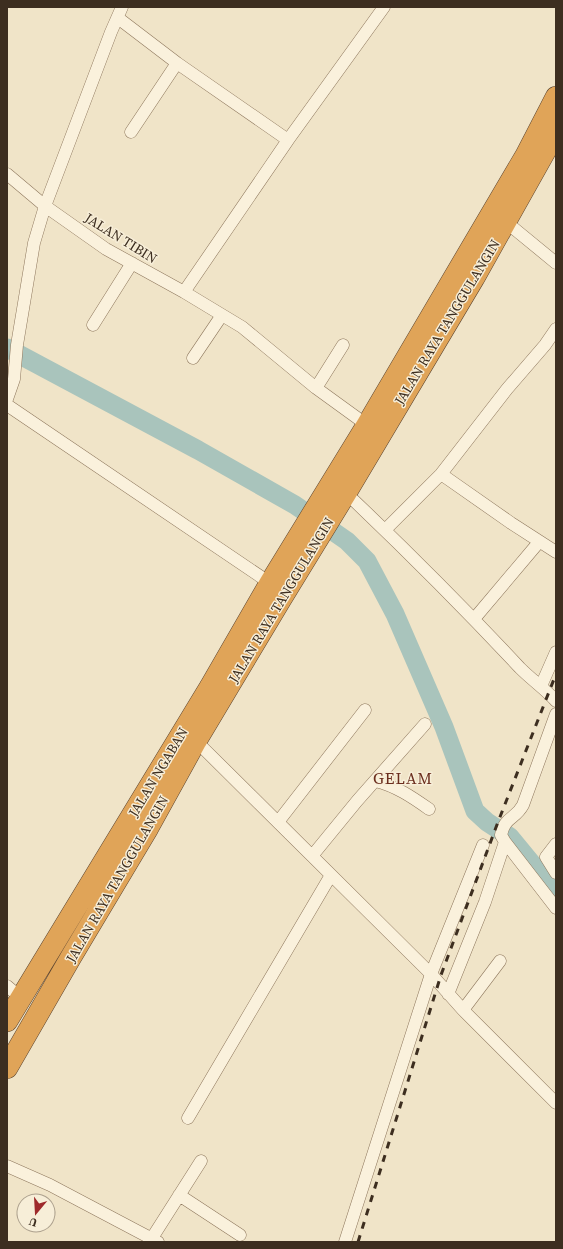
<svg xmlns="http://www.w3.org/2000/svg" width="563" height="1249" font-family="'Source Serif 4',serif">
	<style>
		.lines { fill: none; stroke-linecap: round; stroke-linejoin: round }
		.river { stroke: #a9c4bc; stroke-width: 19 }
		.street-casing { stroke: #8d765c; stroke-width: 13 }
		.highway-casing { stroke: #5b4430; stroke-width: 22 }
		.street { stroke: #faf1dc; stroke-width: 12 }
		.highway { stroke: #e0a458; stroke-width: 21 }
		.rail { stroke: #3d2e20; stroke-width: 3; stroke-dasharray: 7 7; stroke-linecap: butt }
		.labels { text-anchor: middle; dominant-baseline: central; stroke-width: 3; stroke-linejoin: round; paint-order: stroke }
		.street-label { font-size: 14px; fill: #3d2e20; stroke: #f7eed8 }
		.quarter-label { font-size: 16px; letter-spacing: 1px; fill: #6b2e1e; stroke: #f7eed8 }
	</style>
	<rect width="100%" height="100%" fill="#f0e4c8"/>
	<g class="lines">
		<!-- river -->
		<path class="river" d="M 7,348 L 198,450 L 295,505 L 347,541 L 367,561 L 395,614 L 444,727 L 475,811 L 487,822 L 510,837 L 556,893"/>
		<defs>
			<path id="street" d="M 118,18 L 177,63 L 288,140
				M 131,132 L 177,63
				M 7,174 L 45,206 L 106,249 L 184,292 L 242,327 L 316,388 L 367,425
				M 506,222 L 556,263
				M 184,292 L 288,140 L 384,7
				M 93,325 L 132,263
				M 193,358 L 222,315
				M 316,388 L 343,345
				M 7,399 L 14,379 L 17,345 L 34,243 L 45,206 L 111,32 L 122,7
				M 7,405 L 270,583
				M 441,474 L 511,523 L 556,552
				M 346,493 C 406,550 464,608 520,668 C 532,680 545,689 556,701
				M 385,530 L 441,474 L 507,389 L 545,345 L 556,329
				M 474,619 L 539,542
				M 541,686 L 556,652
				M 556,714 L 523,805 C 515,820 505,816 501,835 L 505,842 L 556,908
				M 196,741 L 431,974 L 463,1010 L 556,1103
				M 375,781 C 396,786 412,797 429,809
				M 278,822 L 365,710
				M 556,844 L 546,857 L 556,873
				M 312,856 L 357,801 L 425,724
				M 7,986 L 21,998
				M 448,994 L 485,902 L 505,842
				M 463,1010 L 500,961
				M 188,1118 L 331,875
				M 7,1166 L 50,1185 L 158,1242
				M 179,1195 L 240,1235
				M 152,1238 L 201,1161
				M 345,1242 L 431,974 L 483,845"/>
			<path id="highway" d="M 7,1021 L 210,687 L 270,583 L 367,425 L 526,155 L 556,97
				M 7,1068 L 71,957 L 148,828 L 196,741 L 281,599 L 346,493 L 474,278 L 556,132"/>
		</defs>
		<!-- street casing -->
		<use href="#street" class="street-casing"/>
		<!-- highway casing -->
		<use href="#highway" class="highway-casing"/>
		<!-- street -->
		<use href="#street" class="street"/>
		<!-- highway -->
		<use href="#highway" class="highway"/>
		<!-- rail -->
		<path class="rail" d="M 358,1242 L 441,975 L 498,822 L 556,674"/>
	</g>
	<g class="labels">
		<!-- street labels -->
		<g class="street-label">
			<text transform="translate(121 238) rotate(32)">JALAN TIBIN</text>
			<text transform="translate(447 322) rotate(-59)">JALAN RAYA TANGGULANGIN</text>
			<text transform="translate(281 600) rotate(-59)">JALAN RAYA TANGGULANGIN</text>
			<text transform="translate(158 772) rotate(-59)">JALAN NGABAN</text>
			<text transform="translate(117 879) rotate(-60)">JALAN RAYA TANGGULANGIN</text>
		</g>
		<!-- quarter labels -->
		<g class="quarter-label">
			<text x="403" y="778">GELAM</text>
		</g>
	</g>
	<!-- border -->
	<rect width="563" height="1249" fill="none" stroke="#3d2e20" stroke-width="16"/>
	<!-- north arrow -->
	<g transform="translate(36 1213) rotate(198)"><circle r="19" fill="#f7eed8" stroke="#ada18e"/>
	<path d="M0-3L7 15L0 10L-7 15Z" fill="#9e2a2b"/>
	<text y="-6" font-size="11" font-weight="bold" text-anchor="middle" fill="#3d2e20">U</text>
	</g>
</svg>
